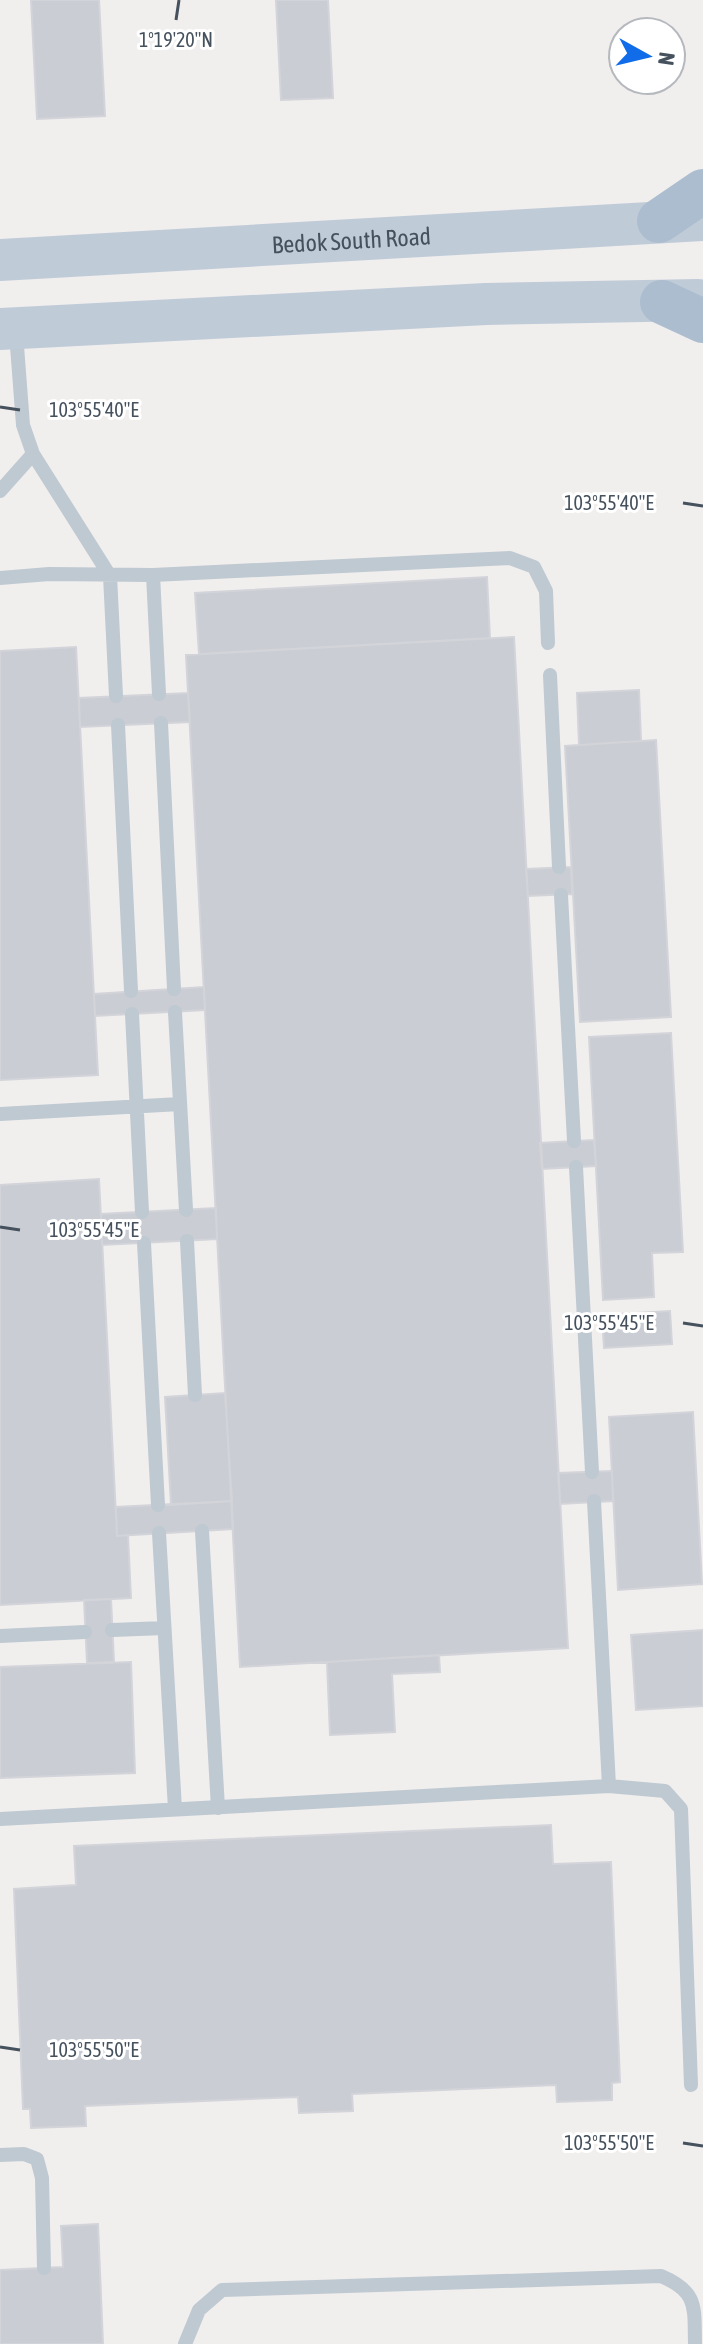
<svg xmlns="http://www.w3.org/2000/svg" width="703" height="2344" font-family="'Asap Condensed',sans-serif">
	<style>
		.building { fill: #cacdd3; stroke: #d2d4da; stroke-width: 2 }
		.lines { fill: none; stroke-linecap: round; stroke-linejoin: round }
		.service { stroke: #bec9d1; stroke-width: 14 }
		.secondary { stroke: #c0cbd8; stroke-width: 42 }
		.primary { stroke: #acbdcf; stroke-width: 44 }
		.ticks { fill: none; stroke: #45515d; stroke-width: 3 }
		.labels { text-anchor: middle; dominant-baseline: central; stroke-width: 6; stroke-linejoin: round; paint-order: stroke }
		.street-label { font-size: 24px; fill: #45515d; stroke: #fff }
		.ticks-label { font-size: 20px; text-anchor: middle; fill: #45515d; stroke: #fff; stroke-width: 6; stroke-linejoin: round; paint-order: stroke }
	</style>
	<rect width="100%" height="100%" fill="#f1eeee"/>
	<!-- building -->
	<path class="building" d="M 31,0 L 99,0 L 105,116 L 37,119 Z
		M 276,0 L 328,0 L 333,98 L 281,100 Z
		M 487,577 L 490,638 L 199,654 L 195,593 Z
		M 514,637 L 568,1648 L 240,1667 L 186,655 Z
		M 76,647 L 98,1075 L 0,1080 L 0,651 Z
		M 639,690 L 641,741 L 579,745 L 577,693 Z
		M 188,693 L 190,722 L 80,727 L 79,698 Z
		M 656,740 L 671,1017 L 580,1022 L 565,746 Z
		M 571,867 L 572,894 L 528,896 L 526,869 Z
		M 204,987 L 205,1010 L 95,1016 L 94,994 Z
		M 671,1033 L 683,1252 L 652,1253 L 654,1297 L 603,1300 L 589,1037 Z
		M 594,1140 L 596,1166 L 542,1169 L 540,1143 Z
		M 99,1179 L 117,1536 L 128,1535 L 131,1598 L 0,1605 L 0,1185 Z
		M 216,1208 L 217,1239 L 102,1245 L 101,1214 Z
		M 670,1311 L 672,1344 L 604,1348 L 602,1315 Z
		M 225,1393 L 232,1501 L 171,1505 L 165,1397 Z
		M 693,1412 L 702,1584 L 618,1590 L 609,1417 Z
		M 612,1471 L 613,1501 L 560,1504 L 558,1473 Z
		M 232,1501 L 233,1529 L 117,1536 L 116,1507 Z
		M 111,1599 L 114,1662 L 87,1663 L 84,1600 Z
		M 703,1630 L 703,1706 L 636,1710 L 631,1635 Z
		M 439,1655 L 440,1672 L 392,1674 L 395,1732 L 330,1735 L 327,1662 Z
		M 131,1662 L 135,1773 L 0,1778 L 0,1667 Z
		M 551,1825 L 553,1864 L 611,1862 L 620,2082 L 612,2083 L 612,2100 L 557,2102 L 556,2085 L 352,2094 L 353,2111 L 299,2113 L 298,2097 L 85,2106 L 86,2126 L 31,2128 L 30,2109 L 23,2109 L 14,1889 L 76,1885 L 74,1846 Z
		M 98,2224 L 103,2344 L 0,2344 L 0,2270 L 63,2267 L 61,2226 Z"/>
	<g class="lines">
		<!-- service -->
		<path class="service" d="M 16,333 L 23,425 L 33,454 L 110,576 L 116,696
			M 0,491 L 33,454
			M 153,575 L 159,694
			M 0,578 L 49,574 L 153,575 L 510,558 L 534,567 L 546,591 L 548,643
			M 550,675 L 559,867
			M 161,723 L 174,989
			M 118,725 L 131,991
			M 561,895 L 574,1141
			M 175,1012 L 186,1210
			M 132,1014 L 142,1212
			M 0,1114 L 180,1104
			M 576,1167 L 592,1472
			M 187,1241 L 195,1395
			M 144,1243 L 158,1505
			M 594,1501 L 609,1786
			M 202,1531 L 218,1808
			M 159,1533 L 175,1809
			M 112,1630 L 164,1628
			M 0,1636 L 85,1632
			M 0,1819 L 609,1786 L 665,1791 L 681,1809 L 691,2085
			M 0,2155 L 24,2154 L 37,2159 L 42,2178 L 44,2268
			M 185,2344 L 199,2310 L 222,2290 L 661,2276 C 699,2292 694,2308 695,2344"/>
		<!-- secondary -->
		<g class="secondary">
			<path id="s1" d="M 0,260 L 703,220"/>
			<path d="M 0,329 L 486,304 L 698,300"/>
		</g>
		<!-- primary -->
		<path class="primary" d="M 659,221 L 703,191
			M 662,302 L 703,321"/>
	</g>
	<!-- ticks -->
	<path class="ticks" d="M 176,20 L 179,0M 0,407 L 20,410M 683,503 L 703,506M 0,1227 L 20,1230M 683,1323 L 703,1326M 0,2047 L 20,2050M 683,2143 L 703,2146"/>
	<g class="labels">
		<!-- street labels -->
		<g class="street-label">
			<text stroke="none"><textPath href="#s1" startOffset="352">Bedok South Road</textPath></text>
		</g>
	</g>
	<g class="ticks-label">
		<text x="176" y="47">1°19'20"N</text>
		<text x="94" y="417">103°55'40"E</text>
		<text x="609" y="510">103°55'40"E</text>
		<text x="94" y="1237">103°55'45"E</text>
		<text x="609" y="1330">103°55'45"E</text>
		<text x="94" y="2057">103°55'50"E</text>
		<text x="609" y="2150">103°55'50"E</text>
	</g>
	<!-- north arrow -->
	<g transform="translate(647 56) rotate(98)"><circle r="38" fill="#ffffff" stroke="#b5b9be" stroke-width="2"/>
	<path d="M0-6L14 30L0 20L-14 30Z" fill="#106ce9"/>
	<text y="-12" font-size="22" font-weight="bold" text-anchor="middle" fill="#45515d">N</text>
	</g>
</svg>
